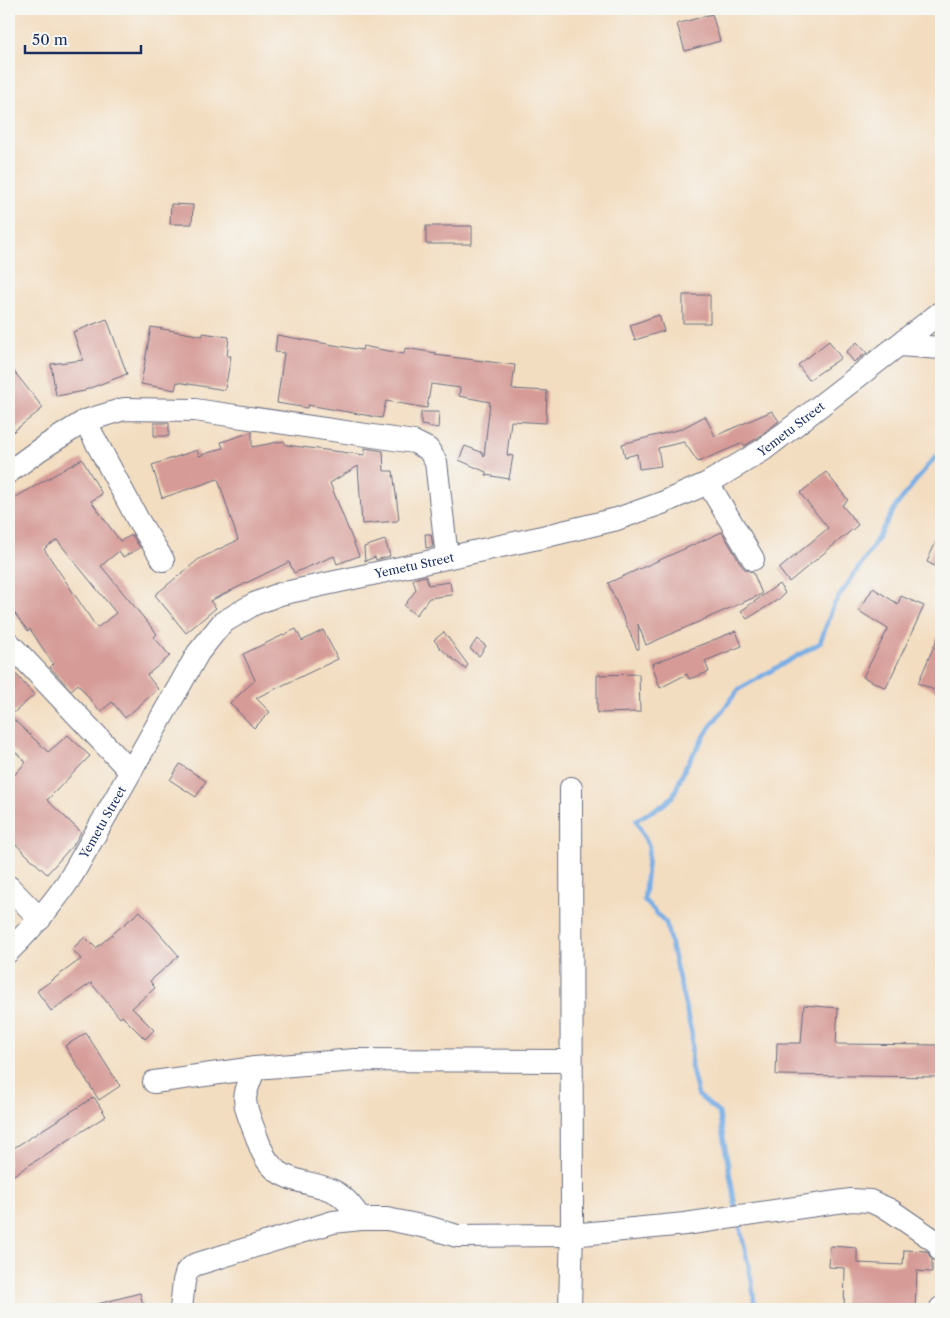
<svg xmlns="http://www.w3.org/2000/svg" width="950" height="1318" font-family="'Libre Caslon Text',serif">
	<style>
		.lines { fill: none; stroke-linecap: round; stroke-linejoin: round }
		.stream { stroke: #77ade5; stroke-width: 4.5 }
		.building { fill: #d69b97; fill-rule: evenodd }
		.minor-casing { stroke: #676c80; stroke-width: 24 }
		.minor { stroke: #fff; stroke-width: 22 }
		.labels { text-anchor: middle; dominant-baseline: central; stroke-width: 4; stroke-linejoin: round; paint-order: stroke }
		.street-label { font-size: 12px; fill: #1b2f5e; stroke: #f6f6f2 }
	</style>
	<rect width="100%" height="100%" fill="#f6f6f2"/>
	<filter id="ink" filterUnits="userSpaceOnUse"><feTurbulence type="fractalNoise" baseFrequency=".02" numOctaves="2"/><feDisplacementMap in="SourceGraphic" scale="10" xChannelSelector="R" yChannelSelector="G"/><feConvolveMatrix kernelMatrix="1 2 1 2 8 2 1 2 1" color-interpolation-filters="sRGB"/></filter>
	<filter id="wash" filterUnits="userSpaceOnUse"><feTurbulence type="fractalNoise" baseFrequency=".0096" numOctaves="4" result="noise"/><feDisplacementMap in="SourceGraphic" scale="20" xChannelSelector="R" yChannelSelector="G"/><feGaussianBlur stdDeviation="1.12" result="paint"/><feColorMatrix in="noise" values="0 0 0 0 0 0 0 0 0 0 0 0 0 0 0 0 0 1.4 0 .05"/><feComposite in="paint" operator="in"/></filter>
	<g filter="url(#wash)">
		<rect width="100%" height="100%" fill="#f3ddc0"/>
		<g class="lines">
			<!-- stream -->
			<path class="stream" d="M 736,1210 L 719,1113 L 698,1095 L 691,1066 L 692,1035 L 666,923 L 644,900 L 649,847 L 636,820 L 663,805 L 673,796 L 686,766 L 710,727 L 739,689 L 820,643 L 834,604 L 870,551 L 896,506 L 930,463 L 941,452
				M 739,1222 L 752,1283 L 755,1309"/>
		</g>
		<g id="blocks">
			<!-- building -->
			<path class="building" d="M 712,14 L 720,41 L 685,51 L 677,24 Z
				M 171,204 L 193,205 L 192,224 L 170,224 Z
				M 426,226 L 472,226 L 472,244 L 426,244 Z
				M 683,295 L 710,295 L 710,323 L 683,323 Z
				M 659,315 L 664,331 L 635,340 L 630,325 Z
				M 107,319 L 127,374 L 85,390 L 85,391 L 56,396 L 51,364 L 83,360 L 73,332 Z
				M 151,327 L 203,336 L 203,333 L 229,337 L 227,356 L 231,356 L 225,390 L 177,382 L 175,390 L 141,384 Z
				M 277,335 L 362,350 L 363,346 L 404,354 L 405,348 L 436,353 L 435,355 L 515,365 L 512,389 L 547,391 L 546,423 L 511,421 L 507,455 L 513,456 L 509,479 L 486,475 L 486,472 L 459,460 L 465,446 L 481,452 L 484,456 L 490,402 L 459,396 L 460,388 L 431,384 L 427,408 L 386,401 L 382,418 L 308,405 L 307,408 L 277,403 L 284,353 L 275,352 Z
				M 829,341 L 841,358 L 809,380 L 798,365 Z
				M 857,342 L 867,353 L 854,362 L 846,352 Z
				M 9,365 L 43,408 L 9,435 Z
				M 772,411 L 779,421 L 756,439 L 744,446 L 743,443 L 698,462 L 684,442 L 658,448 L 661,466 L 639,469 L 637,454 L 625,457 L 622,444 L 681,429 L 705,416 L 715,436 Z
				M 421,412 L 439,412 L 438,428 L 421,425 Z
				M 154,423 L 169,423 L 169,436 L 154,436 Z
				M 252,432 L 252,447 L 284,441 L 286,445 L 365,455 L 365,448 L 383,451 L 384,471 L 393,471 L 399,519 L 397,521 L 362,524 L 358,466 L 330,483 L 359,556 L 337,564 L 334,556 L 294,573 L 289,562 L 210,601 L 216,608 L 186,633 L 155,595 L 199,559 L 238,540 L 218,479 L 162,498 L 152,465 L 197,450 L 199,456 L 223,448 L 221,442 Z
				M 82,459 L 102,494 L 91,501 L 120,541 L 132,535 L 140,548 L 123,557 L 119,551 L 101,566 L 157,634 L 154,637 L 170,656 L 147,675 L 158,689 L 125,718 L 112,702 L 100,712 L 78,684 L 71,690 L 50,667 L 53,664 L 30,629 L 28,631 L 9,606 L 9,501 ZM 57,540 L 116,613 L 97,628 L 44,549 Z
				M 826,472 L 848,500 L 842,505 L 858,525 L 789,582 L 779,569 L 828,528 L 800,493 Z
				M 941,530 L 941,569 L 927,562 Z
				M 722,532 L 742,566 L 746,570 L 753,572 L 762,594 L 646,645 L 638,624 L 639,649 L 637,649 L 608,583 Z
				M 425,534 L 431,534 L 433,547 L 426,548 Z
				M 385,540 L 390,556 L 376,560 L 375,557 L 365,561 L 364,547 Z
				M 426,576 L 428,585 L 450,582 L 452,595 L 429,598 L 416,615 L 404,606 L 416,590 L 413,579 Z
				M 779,584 L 785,593 L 779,599 L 747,619 L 741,611 Z
				M 873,588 L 898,604 L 901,596 L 924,606 L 886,688 L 863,677 L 888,629 L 859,611 Z
				M 296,629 L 302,641 L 323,630 L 338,659 L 256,698 L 270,712 L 254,728 L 230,703 L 255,680 L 243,654 Z
				M 941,630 L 941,693 L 918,683 Z
				M 736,631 L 742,646 L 705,661 L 709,672 L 689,679 L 687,674 L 660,688 L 652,664 Z
				M 444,632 L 468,665 L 465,669 L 441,649 L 434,640 Z
				M 477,639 L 486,646 L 479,656 L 470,649 Z
				M 9,666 L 34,695 L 10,716 L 48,752 L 68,735 L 90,756 L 47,800 L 81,832 L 74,844 L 47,874 L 9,838 L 9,781 L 26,762 L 9,746 Z
				M 639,674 L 640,712 L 597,713 L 597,675 Z
				M 180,764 L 206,781 L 196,797 L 170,780 Z
				M 140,911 L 179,956 L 150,981 L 155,988 L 132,1008 L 154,1030 L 145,1039 L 122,1016 L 120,1018 L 91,983 L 51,1011 L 37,991 L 81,959 L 72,949 L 85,937 L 96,948 Z
				M 804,1005 L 838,1008 L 836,1044 L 941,1045 L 941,1077 L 776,1075 L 777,1043 L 801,1043 Z
				M 86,1033 L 120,1086 L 99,1100 L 65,1046 Z
				M 94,1097 L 106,1116 L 9,1178 L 9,1151 Z
				M 830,1246 L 857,1248 L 857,1263 L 903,1265 L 904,1250 L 927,1251 L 932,1260 L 932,1272 L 917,1271 L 915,1309 L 844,1309 L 845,1268 L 829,1267 Z
				M 140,1293 L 144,1309 L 94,1309 L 94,1305 Z"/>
		</g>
	</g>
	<g filter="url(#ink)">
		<use href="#blocks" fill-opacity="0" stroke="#676c80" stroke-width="1"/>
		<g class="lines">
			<defs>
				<g id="minor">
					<path d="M 899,345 L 941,348"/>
					<path d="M 85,421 L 138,520 L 163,560"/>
					<path d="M 9,472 L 39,450 L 85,421 L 124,409 L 195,410 L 414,442 L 428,449 L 436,462 L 447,557"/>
					<path d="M 708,483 L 753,559"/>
					<path d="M 9,643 L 130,771"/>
					<path d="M 9,887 L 40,919"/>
					<path id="s1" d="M 9,951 C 33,927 54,904 72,875 L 198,653 L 222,623 L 254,604 L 280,594 L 538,538 L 617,519 L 662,503 L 708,483 L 763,450 L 941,312"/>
					<path d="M 255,1068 C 242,1099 242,1099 254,1130 C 259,1142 262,1156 271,1165 C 285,1182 312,1182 331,1190 C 344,1195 353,1208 361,1219"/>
					<path d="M 154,1082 L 255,1068 L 355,1060 L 571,1061"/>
					<path d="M 181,1309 L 184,1281 L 187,1271 L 194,1265 L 333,1222 L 361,1219 L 387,1219 L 431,1228 L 457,1236 L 571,1235 L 685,1224 L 851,1200 L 870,1201 L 890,1210 L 938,1243 L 941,1251"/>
					<path d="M 570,1309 L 572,1225 L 571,788"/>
					<path d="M 941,1309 L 941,1308"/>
				</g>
			</defs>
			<!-- minor casing -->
			<use href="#minor" class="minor-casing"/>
			<!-- minor -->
			<use href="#minor" class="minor"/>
		</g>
	</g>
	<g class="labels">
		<!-- street labels -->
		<g class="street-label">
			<text stroke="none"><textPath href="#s1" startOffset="1000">Yemetu Street</textPath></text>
			<text stroke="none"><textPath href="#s1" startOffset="595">Yemetu Street</textPath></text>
			<text stroke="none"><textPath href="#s1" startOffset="160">Yemetu Street</textPath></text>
		</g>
	</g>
	<!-- margin -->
	<rect width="950" height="1318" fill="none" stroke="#f6f6f2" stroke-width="30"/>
	<!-- scale -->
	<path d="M25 45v8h116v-8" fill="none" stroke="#1b2f5e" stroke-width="2.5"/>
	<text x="32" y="45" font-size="15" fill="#1b2f5e" stroke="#f6f6f2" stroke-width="4" paint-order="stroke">50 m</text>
</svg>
